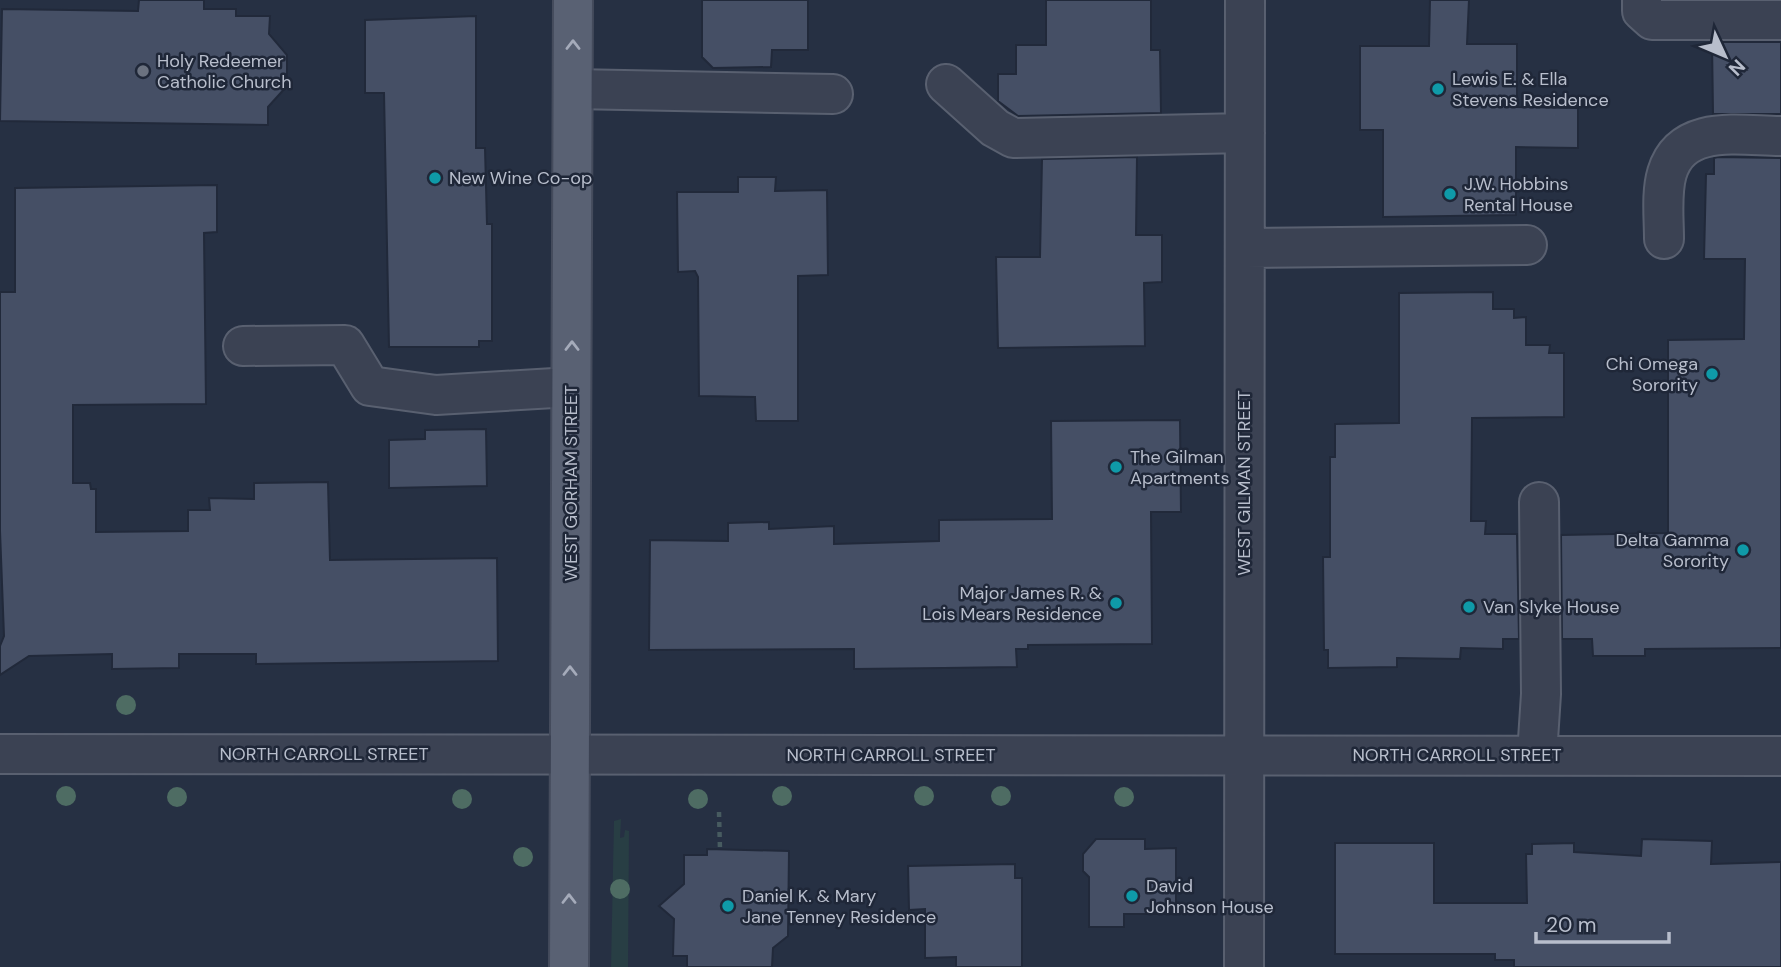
<svg xmlns="http://www.w3.org/2000/svg" width="1781" height="967" font-family="'DM Sans',sans-serif">
	<style>
		.green { fill: #283e44 }
		.building { fill: #454f65; stroke: #21293a; stroke-width: 2 }
		.lines { fill: none; stroke-linecap: round; stroke-linejoin: round }
		.minor-casing { stroke: #596070; stroke-width: 42 }
		.major-casing { stroke: #444b5c; stroke-width: 42 }
		.path { stroke: #475b60; stroke-width: 4.5; stroke-dasharray: 5 5; stroke-linecap: butt }
		.minor { stroke: #3b4253; stroke-width: 38 }
		.major { stroke: #596173; stroke-width: 38 }
		.tree { fill: #4e6c63 }
		.oneway { stroke: #a5abba }
		.worship-dot { fill: #6b7280; stroke: #1f2738; stroke-width: 2.5 }
		.culture-dot { fill: #0f9aa8; stroke: #1f2738; stroke-width: 2.5 }
		.labels { text-anchor: middle; dominant-baseline: central; stroke-width: 5; stroke-linejoin: round; paint-order: stroke }
		.poi-label { font-size: 18px; fill: #b8becc; stroke: #1f2738; text-anchor: start }
		.street-label { font-size: 18px; fill: #b8becc; stroke: #1f2738 }
	</style>
	<rect width="100%" height="100%" fill="#263043"/>
	<!-- green -->
	<path class="green" d="M 621,819 L 620,838 L 624,837 L 625,830 L 629,831 L 628,967 L 611,967 L 614,821 Z"/>
	<!-- building -->
	<path class="building" d="M 139,0 L 204,0 L 204,9 L 236,9 L 236,16 L 270,16 L 269,34 L 287,55 L 287,86 L 268,107 L 268,125 L 0,121 L 2,9 L 138,11 Z
		M 702,0 L 808,0 L 808,50 L 772,50 L 771,67 L 713,68 L 702,57 Z
		M 1046,0 L 1151,0 L 1151,50 L 1160,50 L 1161,113 L 1018,116 L 998,101 L 998,74 L 1016,74 L 1016,45 L 1046,45 Z
		M 1430,0 L 1469,0 L 1467,44 L 1517,44 L 1517,107 L 1578,108 L 1578,148 L 1516,147 L 1516,215 L 1383,217 L 1383,130 L 1360,130 L 1360,46 L 1429,46 Z
		M 476,16 L 476,148 L 485,148 L 487,224 L 492,224 L 492,341 L 479,341 L 479,347 L 389,347 L 384,93 L 365,93 L 365,20 Z
		M 1712,42 L 1781,42 L 1781,114 L 1713,114 Z
		M 1137,157 L 1136,235 L 1162,235 L 1162,282 L 1144,283 L 1145,346 L 998,348 L 996,257 L 1040,257 L 1042,159 Z
		M 1718,157 L 1781,158 L 1781,648 L 1645,649 L 1645,656 L 1593,656 L 1592,639 L 1562,639 L 1561,535 L 1668,533 L 1668,340 L 1744,339 L 1745,259 L 1704,259 L 1706,174 L 1714,174 L 1714,158 Z
		M 738,177 L 776,177 L 775,191 L 827,190 L 828,275 L 798,276 L 798,421 L 756,421 L 755,397 L 699,396 L 698,277 L 695,271 L 678,272 L 677,192 L 738,192 Z
		M 217,185 L 217,232 L 204,233 L 206,404 L 73,405 L 73,483 L 90,483 L 91,489 L 96,489 L 96,532 L 188,531 L 188,510 L 210,510 L 209,498 L 254,499 L 254,483 L 328,482 L 330,560 L 497,558 L 498,661 L 256,664 L 256,654 L 179,654 L 179,668 L 112,669 L 112,654 L 29,656 L 0,675 L 0,646 L 4,636 L 0,531 L 0,292 L 15,292 L 15,188 Z
		M 1493,292 L 1493,309 L 1514,309 L 1514,318 L 1526,317 L 1526,345 L 1550,345 L 1549,353 L 1564,353 L 1564,417 L 1472,418 L 1471,521 L 1486,521 L 1485,534 L 1517,534 L 1519,639 L 1503,639 L 1503,649 L 1461,648 L 1460,659 L 1397,658 L 1397,667 L 1328,668 L 1328,650 L 1324,650 L 1323,557 L 1330,557 L 1330,457 L 1335,457 L 1335,424 L 1399,423 L 1399,293 Z
		M 1180,420 L 1181,512 L 1151,512 L 1152,644 L 1028,645 L 1028,649 L 1016,649 L 1017,667 L 944,668 L 854,669 L 854,649 L 649,650 L 650,540 L 728,541 L 728,523 L 769,522 L 769,529 L 834,526 L 834,544 L 939,541 L 939,520 L 1052,519 L 1051,421 Z
		M 486,429 L 487,486 L 389,488 L 389,440 L 425,439 L 425,430 Z
		M 1096,839 L 1145,839 L 1145,849 L 1176,848 L 1176,914 L 1124,914 L 1124,927 L 1089,927 L 1089,877 L 1083,871 L 1083,854 Z
		M 1642,839 L 1712,841 L 1711,864 L 1781,862 L 1781,967 L 1514,967 L 1514,960 L 1495,960 L 1495,954 L 1335,954 L 1335,843 L 1434,843 L 1434,903 L 1527,903 L 1526,854 L 1532,854 L 1532,844 L 1574,843 L 1574,852 L 1641,856 Z
		M 707,849 L 789,851 L 788,936 L 773,948 L 772,967 L 687,967 L 687,956 L 673,956 L 674,919 L 659,906 L 684,884 L 684,855 L 707,855 Z
		M 1015,864 L 1015,878 L 1022,878 L 1022,967 L 956,967 L 956,957 L 925,958 L 925,909 L 909,910 L 908,866 Z"/>
	<g class="lines">
		<defs>
			<path id="minor" d="M 1642,0 L 1642,11 L 1652,20 L 1781,20
				M 946,84 L 995,128 L 1013,138 L 1245,133
				M 573,89 L 833,94
				M 1664,239 C 1664,218 1661,193 1667,173 C 1682,123 1741,136 1781,136
				M 1245,248 L 1527,245
				M 243,346 L 345,345 L 370,386 L 436,395 L 571,387
				M 0,754 L 1781,756
				M 1537,755 L 1541,694 L 1539,502
				M 1244,967 L 1245,0"/>
			<path id="major" d="M 569,967 L 573,0"/>
		</defs>
		<!-- minor casing -->
		<use href="#minor" class="minor-casing"/>
		<!-- major casing -->
		<use href="#major" class="major-casing"/>
		<!-- path -->
		<path class="path" d="M 719,812 L 720,850"/>
		<!-- minor -->
		<use href="#minor" class="minor"/>
		<!-- major -->
		<use href="#major" class="major"/>
	</g>
	<!-- trees -->
	<g class="tree">
		<circle cx="126" cy="705" r="10"/>
		<circle cx="66" cy="796" r="10"/>
		<circle cx="782" cy="796" r="10"/>
		<circle cx="924" cy="796" r="10"/>
		<circle cx="1001" cy="796" r="10"/>
		<circle cx="177" cy="797" r="10"/>
		<circle cx="1124" cy="797" r="10"/>
		<circle cx="462" cy="799" r="10"/>
		<circle cx="698" cy="799" r="10"/>
		<circle cx="523" cy="857" r="10"/>
		<circle cx="620" cy="889" r="10"/>
	</g>
	<!-- one-way arrows -->
	<defs><path id="oneway-chevron" d="M-2-3.5L2.5 0L-2 3.5" fill="none" stroke-width="1.6" stroke-linecap="round" stroke-linejoin="round" transform="scale(1.75)"/></defs>
	<g class="oneway">
		<use href="#oneway-chevron" transform="translate(573 45) rotate(-90)"/>
		<use href="#oneway-chevron" transform="translate(572 346) rotate(-90)"/>
		<use href="#oneway-chevron" transform="translate(570 671) rotate(-90)"/>
		<use href="#oneway-chevron" transform="translate(569 899) rotate(-90)"/>
	</g>
	<!-- markers -->
	<circle class="worship-dot" cx="143" cy="71" r="7"/>
	<g class="culture-dot">
		<circle cx="1438" cy="89" r="7"/>
		<circle cx="435" cy="178" r="7"/>
		<circle cx="1450" cy="194" r="7"/>
		<circle cx="1712" cy="374" r="7"/>
		<circle cx="1116" cy="467" r="7"/>
		<circle cx="1743" cy="550" r="7"/>
		<circle cx="1116" cy="603" r="7"/>
		<circle cx="1469" cy="607" r="7"/>
		<circle cx="1132" cy="896" r="7"/>
		<circle cx="728" cy="906" r="7"/>
	</g>
	<g class="labels">
		<!-- poi labels -->
		<g class="poi-label">
			<text x="157" y="61">Holy Redeemer<tspan x="157" dy="21">Catholic Church</tspan></text>
			<text x="1452" y="79">Lewis E. &amp; Ella<tspan x="1452" dy="21">Stevens Residence</tspan></text>
			<text x="449" y="178">New Wine Co-op</text>
			<text x="1464" y="184">J.W. Hobbins<tspan x="1464" dy="21">Rental House</tspan></text>
			<text x="1698" y="364" text-anchor="end">Chi Omega<tspan x="1698" dy="21">Sorority</tspan></text>
			<text x="1130" y="457">The Gilman<tspan x="1130" dy="21">Apartments</tspan></text>
			<text x="1729" y="540" text-anchor="end">Delta Gamma<tspan x="1729" dy="21">Sorority</tspan></text>
			<text x="1102" y="593" text-anchor="end">Major James R. &amp;<tspan x="1102" dy="21">Lois Mears Residence</tspan></text>
			<text x="1483" y="607">Van Slyke House</text>
			<text x="1146" y="886">David<tspan x="1146" dy="21">Johnson House</tspan></text>
			<text x="742" y="896">Daniel K. &amp; Mary<tspan x="742" dy="21">Jane Tenney Residence</tspan></text>
		</g>
		<!-- street labels -->
		<g class="street-label">
			<text transform="translate(571 483) rotate(-90)">WEST GORHAM STREET</text>
			<text transform="translate(1244 483) rotate(-90)">WEST GILMAN STREET</text>
			<text x="324" y="754">NORTH CARROLL STREET</text>
			<text x="891" y="755">NORTH CARROLL STREET</text>
			<text x="1457" y="755">NORTH CARROLL STREET</text>
		</g>
	</g>
	<!-- north arrow -->
	<g transform="translate(1725 56) rotate(134)" stroke="#1f2738" stroke-width="5" paint-order="stroke">
	<path d="M0-5L12 26L0 18L-12 26Z" fill="#b8becc"/>
	<text y="-10" font-size="19" font-weight="bold" text-anchor="middle" fill="#b8becc">N</text>
	</g>
	<!-- scale -->
	<path d="M1536 932v10h133v-10" fill="none" stroke="#b8becc" stroke-width="3.5"/>
	<text x="1546" y="932" font-size="21" fill="#b8becc" stroke="#1f2738" stroke-width="5" paint-order="stroke">20 m</text>
</svg>
